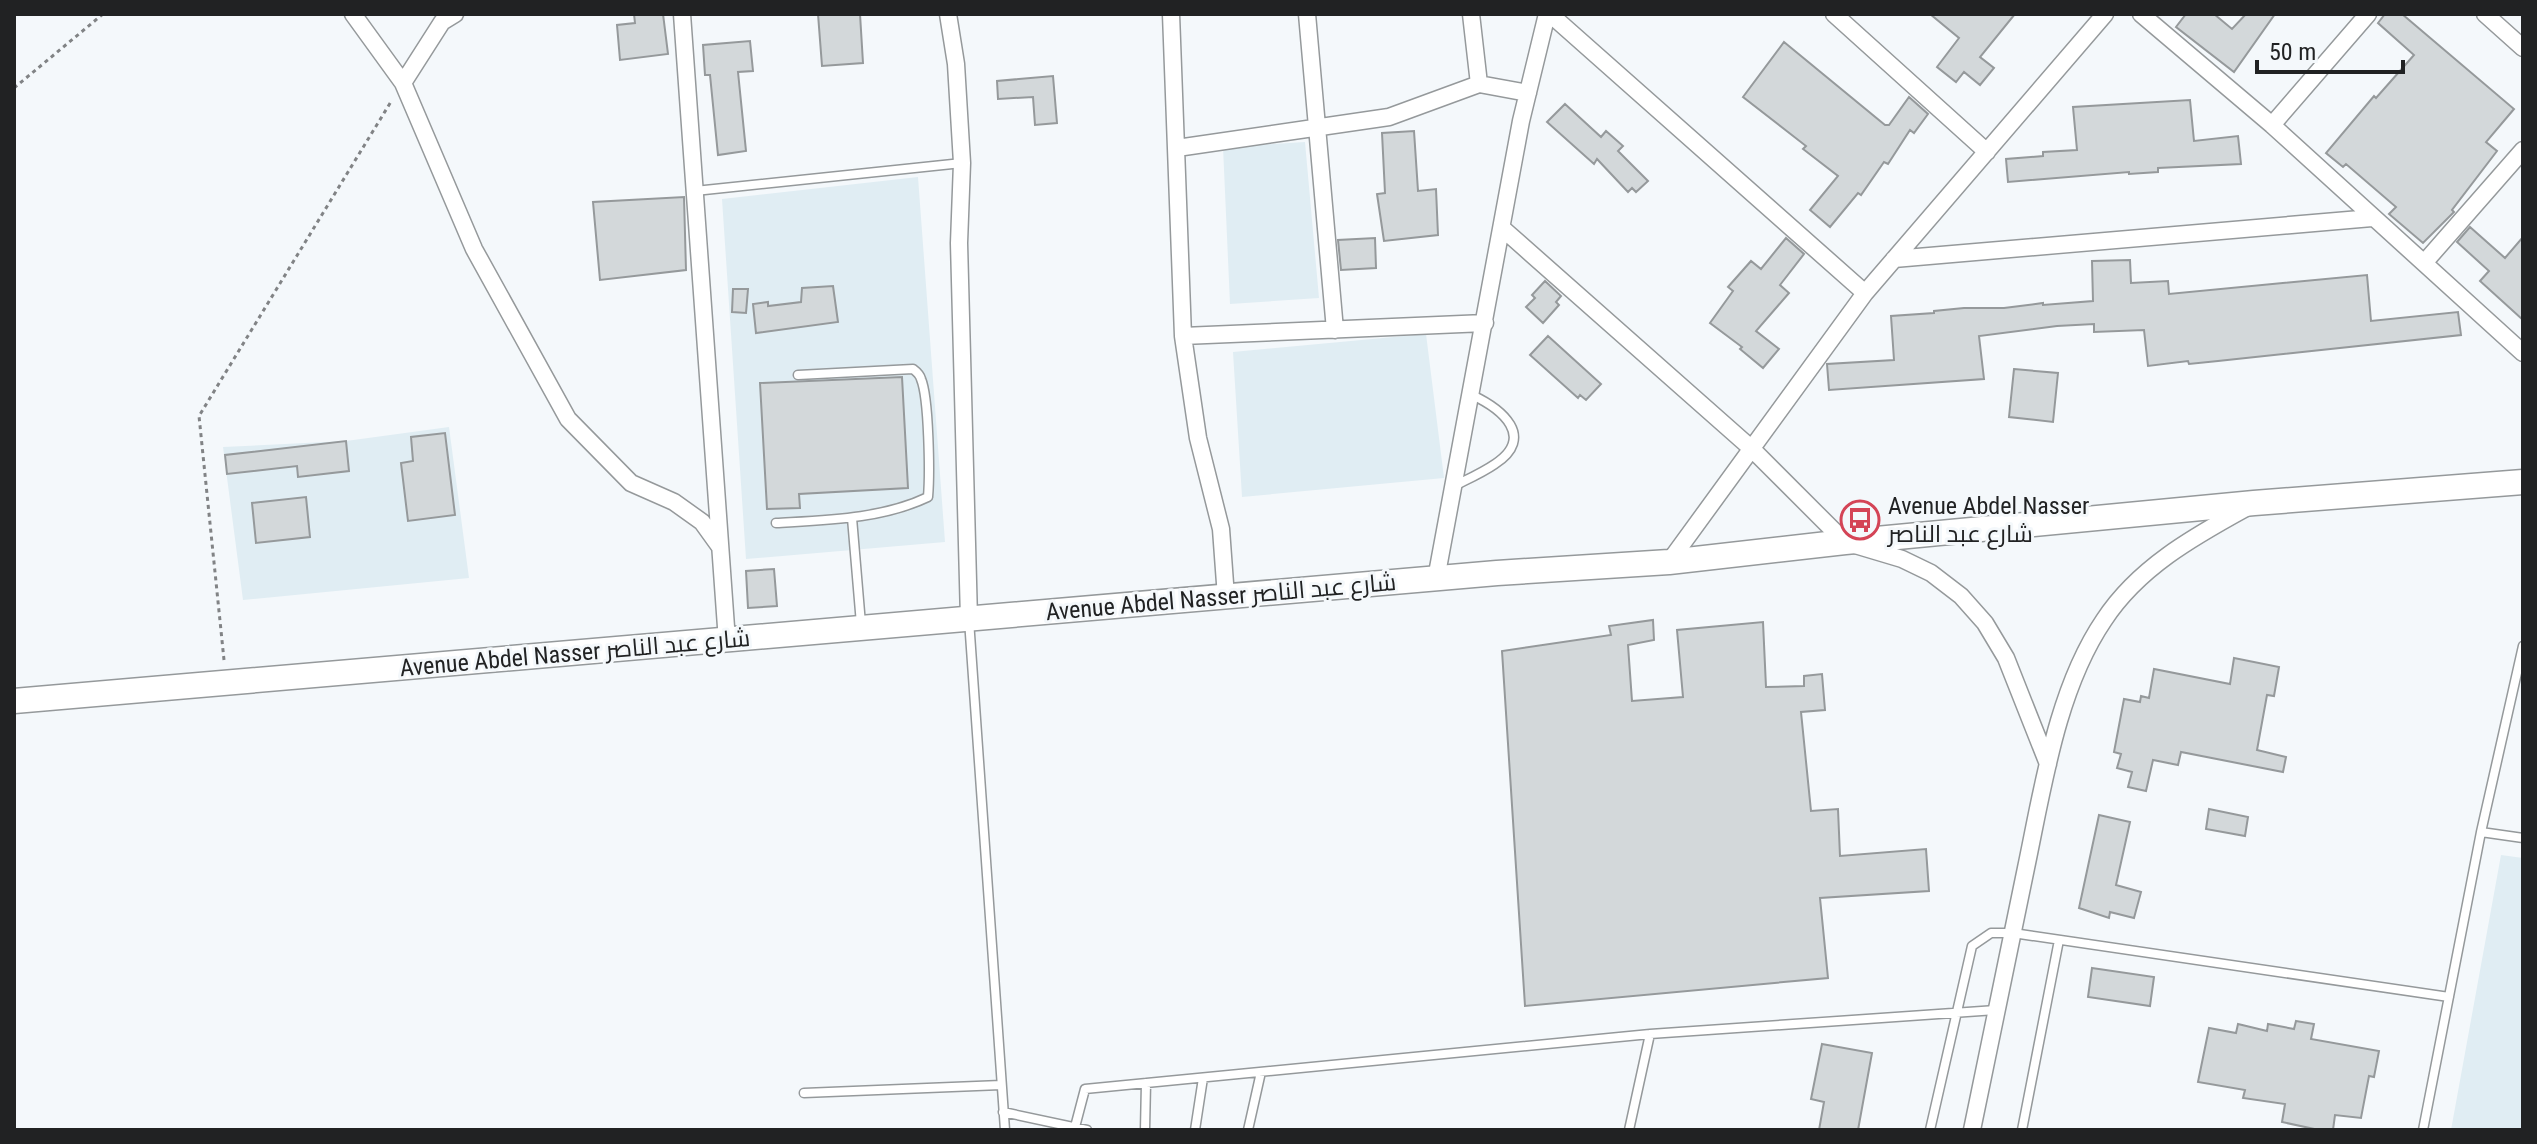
<svg xmlns="http://www.w3.org/2000/svg" width="2537" height="1144" font-family="'Roboto Condensed',Cairo,sans-serif">
	<style>
		.built { fill: #e0edf3 }
		.building { fill: #d3d8da; stroke: #95999b; stroke-width: 2 }
		.lines { fill: none; stroke-linecap: round; stroke-linejoin: round }
		.service-casing { stroke: #95999b; stroke-width: 11 }
		.minor-casing { stroke: #95999b; stroke-width: 19 }
		.primary-casing { stroke: #95999b; stroke-width: 27 }
		.path { stroke: #818385; stroke-width: 3; stroke-dasharray: 4 4; stroke-linecap: butt }
		.service { stroke: #fff; stroke-width: 8 }
		.minor { stroke: #fff; stroke-width: 16 }
		.primary { stroke: #fff; stroke-width: 24 }
		.labels { text-anchor: middle; dominant-baseline: central; stroke-width: 6; stroke-linejoin: round; paint-order: stroke }
		.poi-label { font-size: 24px; fill: #212223; stroke: #f4f8fb; text-anchor: start }
		.street-label { font-size: 24px; fill: #212223; stroke: #f4f8fb }
	</style>
	<rect width="100%" height="100%" fill="#f4f8fb"/>
	<!-- built -->
	<path class="built" d="M 1305,142 L 1319,298 L 1230,304 L 1223,147 Z
		M 918,177 L 945,542 L 746,559 L 722,199 Z
		M 1426,334 L 1444,478 L 1242,497 L 1233,352 Z
		M 449,427 L 469,578 L 243,600 L 223,447 L 346,441 Z
		M 2501,855 L 2523,858 L 2523,1130 L 2451,1130 Z"/>
	<!-- building -->
	<path class="building" d="M 634,14 L 663,14 L 668,54 L 620,60 L 617,25 L 635,23 Z
		M 818,14 L 860,14 L 863,63 L 822,66 Z
		M 1930,14 L 2015,14 L 1980,57 L 1994,68 L 1980,85 L 1964,72 L 1956,82 L 1937,67 L 1959,38 Z
		M 2186,14 L 2214,14 L 2232,29 L 2246,14 L 2275,14 L 2234,72 L 2176,27 Z
		M 2385,14 L 2402,14 L 2514,109 L 2486,142 L 2497,151 L 2452,210 L 2454,212 L 2423,243 L 2389,214 L 2396,207 L 2346,164 L 2343,167 L 2326,153 L 2374,96 L 2376,98 L 2414,55 L 2378,23 Z
		M 750,41 L 753,71 L 738,72 L 746,151 L 718,155 L 710,75 L 705,75 L 703,45 Z
		M 1784,42 L 1885,125 L 1889,125 L 1909,97 L 1928,114 L 1914,133 L 1910,130 L 1888,164 L 1884,162 L 1861,195 L 1858,193 L 1830,227 L 1810,210 L 1838,176 L 1803,149 L 1806,146 L 1743,97 Z
		M 1053,76 L 1057,123 L 1035,125 L 1033,97 L 998,99 L 997,81 Z
		M 2190,100 L 2194,141 L 2238,136 L 2241,164 L 2158,168 L 2158,172 L 2129,174 L 2129,172 L 2008,182 L 2006,159 L 2043,156 L 2043,152 L 2077,150 L 2073,107 Z
		M 1565,104 L 1601,137 L 1606,131 L 1623,146 L 1618,151 L 1648,181 L 1636,192 L 1632,188 L 1628,192 L 1597,159 L 1594,164 L 1547,122 Z
		M 1414,131 L 1418,191 L 1436,189 L 1438,235 L 1384,241 L 1377,194 L 1385,193 L 1382,133 Z
		M 684,197 L 686,270 L 600,280 L 593,202 Z
		M 2470,227 L 2505,258 L 2523,237 L 2523,320 L 2480,281 L 2489,271 L 2457,242 Z
		M 1375,238 L 1376,268 L 1341,270 L 1338,240 Z
		M 1786,238 L 1804,254 L 1780,285 L 1789,293 L 1756,331 L 1779,349 L 1763,368 L 1740,349 L 1742,347 L 1710,323 L 1733,291 L 1728,287 L 1751,261 L 1761,269 Z
		M 2130,260 L 2131,283 L 2168,281 L 2169,294 L 2367,275 L 2371,321 L 2458,312 L 2461,335 L 2218,361 L 2189,364 L 2188,361 L 2148,366 L 2144,330 L 2094,332 L 2094,324 L 2057,326 L 1979,336 L 1984,379 L 1829,390 L 1827,364 L 1894,360 L 1891,316 L 1934,313 L 1934,311 L 1964,308 L 2004,308 L 2043,303 L 2043,305 L 2093,301 L 2092,261 Z
		M 1545,281 L 1561,296 L 1556,302 L 1559,305 L 1543,323 L 1526,307 L 1535,298 L 1532,295 Z
		M 833,286 L 838,322 L 756,333 L 753,304 L 768,302 L 768,306 L 801,302 L 802,288 Z
		M 733,289 L 748,289 L 746,313 L 732,312 Z
		M 1548,336 L 1601,384 L 1586,400 L 1580,395 L 1578,398 L 1530,355 Z
		M 2014,369 L 2058,373 L 2053,422 L 2009,417 Z
		M 902,377 L 908,488 L 799,494 L 800,508 L 767,509 L 760,383 Z
		M 445,433 L 455,515 L 408,521 L 401,463 L 413,461 L 411,437 Z
		M 346,441 L 349,471 L 298,477 L 297,466 L 227,474 L 225,455 Z
		M 306,497 L 310,537 L 256,543 L 252,503 Z
		M 774,569 L 777,606 L 748,608 L 746,571 Z
		M 1653,620 L 1654,640 L 1628,645 L 1632,701 L 1683,697 L 1677,630 L 1763,622 L 1766,687 L 1804,686 L 1804,676 L 1822,674 L 1825,710 L 1801,712 L 1811,811 L 1838,809 L 1840,856 L 1926,849 L 1929,891 L 1820,898 L 1828,978 L 1525,1006 L 1502,651 L 1611,635 L 1609,626 Z
		M 2234,658 L 2279,667 L 2274,696 L 2267,695 L 2257,750 L 2286,757 L 2283,772 L 2181,752 L 2178,765 L 2153,760 L 2146,791 L 2128,787 L 2132,772 L 2117,768 L 2121,754 L 2114,752 L 2124,699 L 2140,702 L 2141,696 L 2149,698 L 2154,669 L 2230,684 Z
		M 2209,809 L 2248,817 L 2245,836 L 2206,829 Z
		M 2099,815 L 2130,822 L 2116,885 L 2141,892 L 2134,918 L 2110,912 L 2109,918 L 2079,908 Z
		M 2092,968 L 2154,977 L 2150,1006 L 2088,997 Z
		M 2296,1021 L 2314,1024 L 2311,1039 L 2379,1051 L 2374,1077 L 2369,1076 L 2361,1118 L 2335,1115 L 2333,1130 L 2319,1130 L 2282,1122 L 2285,1104 L 2243,1098 L 2245,1090 L 2198,1082 L 2209,1028 L 2236,1033 L 2238,1024 L 2267,1031 L 2268,1024 L 2294,1029 Z
		M 1822,1044 L 1872,1053 L 1858,1130 L 1819,1130 L 1824,1102 L 1811,1099 Z"/>
	<g class="lines">
		<defs>
			<path id="service" d="M 695,191 L 962,163
				M 1454,486 C 1468,479 1482,473 1495,464 C 1536,437 1502,409 1472,395
				M 852,518 L 861,624
				M 776,523 C 827,520 882,519 928,497 C 930,474 929,398 921,379 C 920,375 917,372 913,369 L 798,375
				M 969,620 L 1005,1130
				M 2481,832 L 2523,838
				M 804,1093 L 1001,1085
				M 1003,1112 L 1087,1130
				M 1075,1127 L 1085,1089 L 1650,1034 L 1996,1010
				M 1145,1130 L 1146,1083
				M 1195,1130 L 1203,1078
				M 1248,1130 L 1261,1072
				M 1629,1130 L 1650,1034
				M 1930,1130 L 1972,946 L 1991,933 L 2013,933 L 2449,997
				M 2022,1130 L 2059,940
				M 2423,1130 L 2481,832 L 2523,646"/>
			<path id="minor" d="M 353,14 L 403,83 L 474,249 L 568,419 L 631,483 L 674,502 L 702,522 L 720,547
				M 682,14 L 727,641
				M 948,14 L 956,64 L 962,163 L 959,243 L 969,619
				M 1171,14 L 1183,336 L 1198,438 L 1221,529 L 1226,597
				M 1307,14 L 1335,330
				M 1471,14 L 1479,84 L 1528,93
				M 1550,14 L 1865,293
				M 1834,14 L 1987,152
				M 2141,14 L 2272,125 L 2523,353
				M 2485,14 L 2523,48
				M 403,83 L 442,22 L 455,14
				M 2272,125 L 2368,14
				M 1177,148 L 1389,117 L 1479,84
				M 1502,228 L 1752,449 L 1845,542 L 1902,559 L 1931,573 L 1961,596 L 1985,623 L 2006,658 L 2048,764
				M 1894,259 L 2372,218
				M 2424,263 L 2523,150
				M 1183,336 L 1485,323
				M 1669,562 L 1865,293 L 2105,14
				M 1436,579 L 1521,121 L 1547,14
				M 1972,1130 C 1990,1043 2008,955 2026,868 C 2043,787 2057,689 2104,620 C 2138,568 2193,537 2246,508"/>
			<path id="primary" d="M 14,701 L 1497,573 L 1669,562 L 1845,542 L 2254,503 L 2523,482"/>
		</defs>
		<!-- service casing -->
		<use href="#service" class="service-casing"/>
		<!-- minor casing -->
		<use href="#minor" class="minor-casing"/>
		<!-- primary casing -->
		<use href="#primary" class="primary-casing"/>
		<!-- path -->
		<path class="path" d="M 14,88 L 103,14
			M 224,660 L 199,416 L 392,100"/>
		<!-- service -->
		<use href="#service" class="service"/>
		<!-- minor -->
		<use href="#minor" class="minor"/>
		<!-- primary -->
		<use href="#primary" class="primary"/>
	</g>
	<!-- icons -->
	<defs>
		<symbol id="bus-ring" viewBox="-11 -11 22 22"><circle r="9.5" fill="#f4f8fb" stroke="#d44456" stroke-width="1.5"/><path d="M-5-6H5V4H4V6H2V4H-2V6H-4V4H-5ZM-3.5-4V0h7V-4ZM-3.5 1.2v1.5H-2V1.2ZM2 1.2v1.5H3.5V1.2Z" fill="#d44456"/></symbol>
	</defs>
	<g fill-rule="evenodd">
		<use href="#bus-ring" x="1838" y="498" width="44" height="44"/>
	</g>
	<g class="labels">
		<!-- poi labels -->
		<g class="poi-label">
			<text x="1888" y="506">Avenue Abdel Nasser<tspan x="1888" dy="28">شارع عبد الناصر</tspan></text>
		</g>
		<!-- street labels -->
		<g class="street-label">
			<text transform="translate(1221 597) rotate(-5)">Avenue Abdel Nasser شارع عبد الناصر</text>
			<text transform="translate(575 653) rotate(-5)">Avenue Abdel Nasser شارع عبد الناصر</text>
		</g>
	</g>
	<!-- border -->
	<rect width="2537" height="1144" fill="none" stroke="#212223" stroke-width="32"/>
	<!-- scale -->
	<path d="M2257 60v12h146v-12" fill="none" stroke="#212223" stroke-width="4"/>
	<text x="2269" y="60" font-size="24" fill="#212223" stroke="#f4f8fb" stroke-width="6" paint-order="stroke">50 m</text>
</svg>
